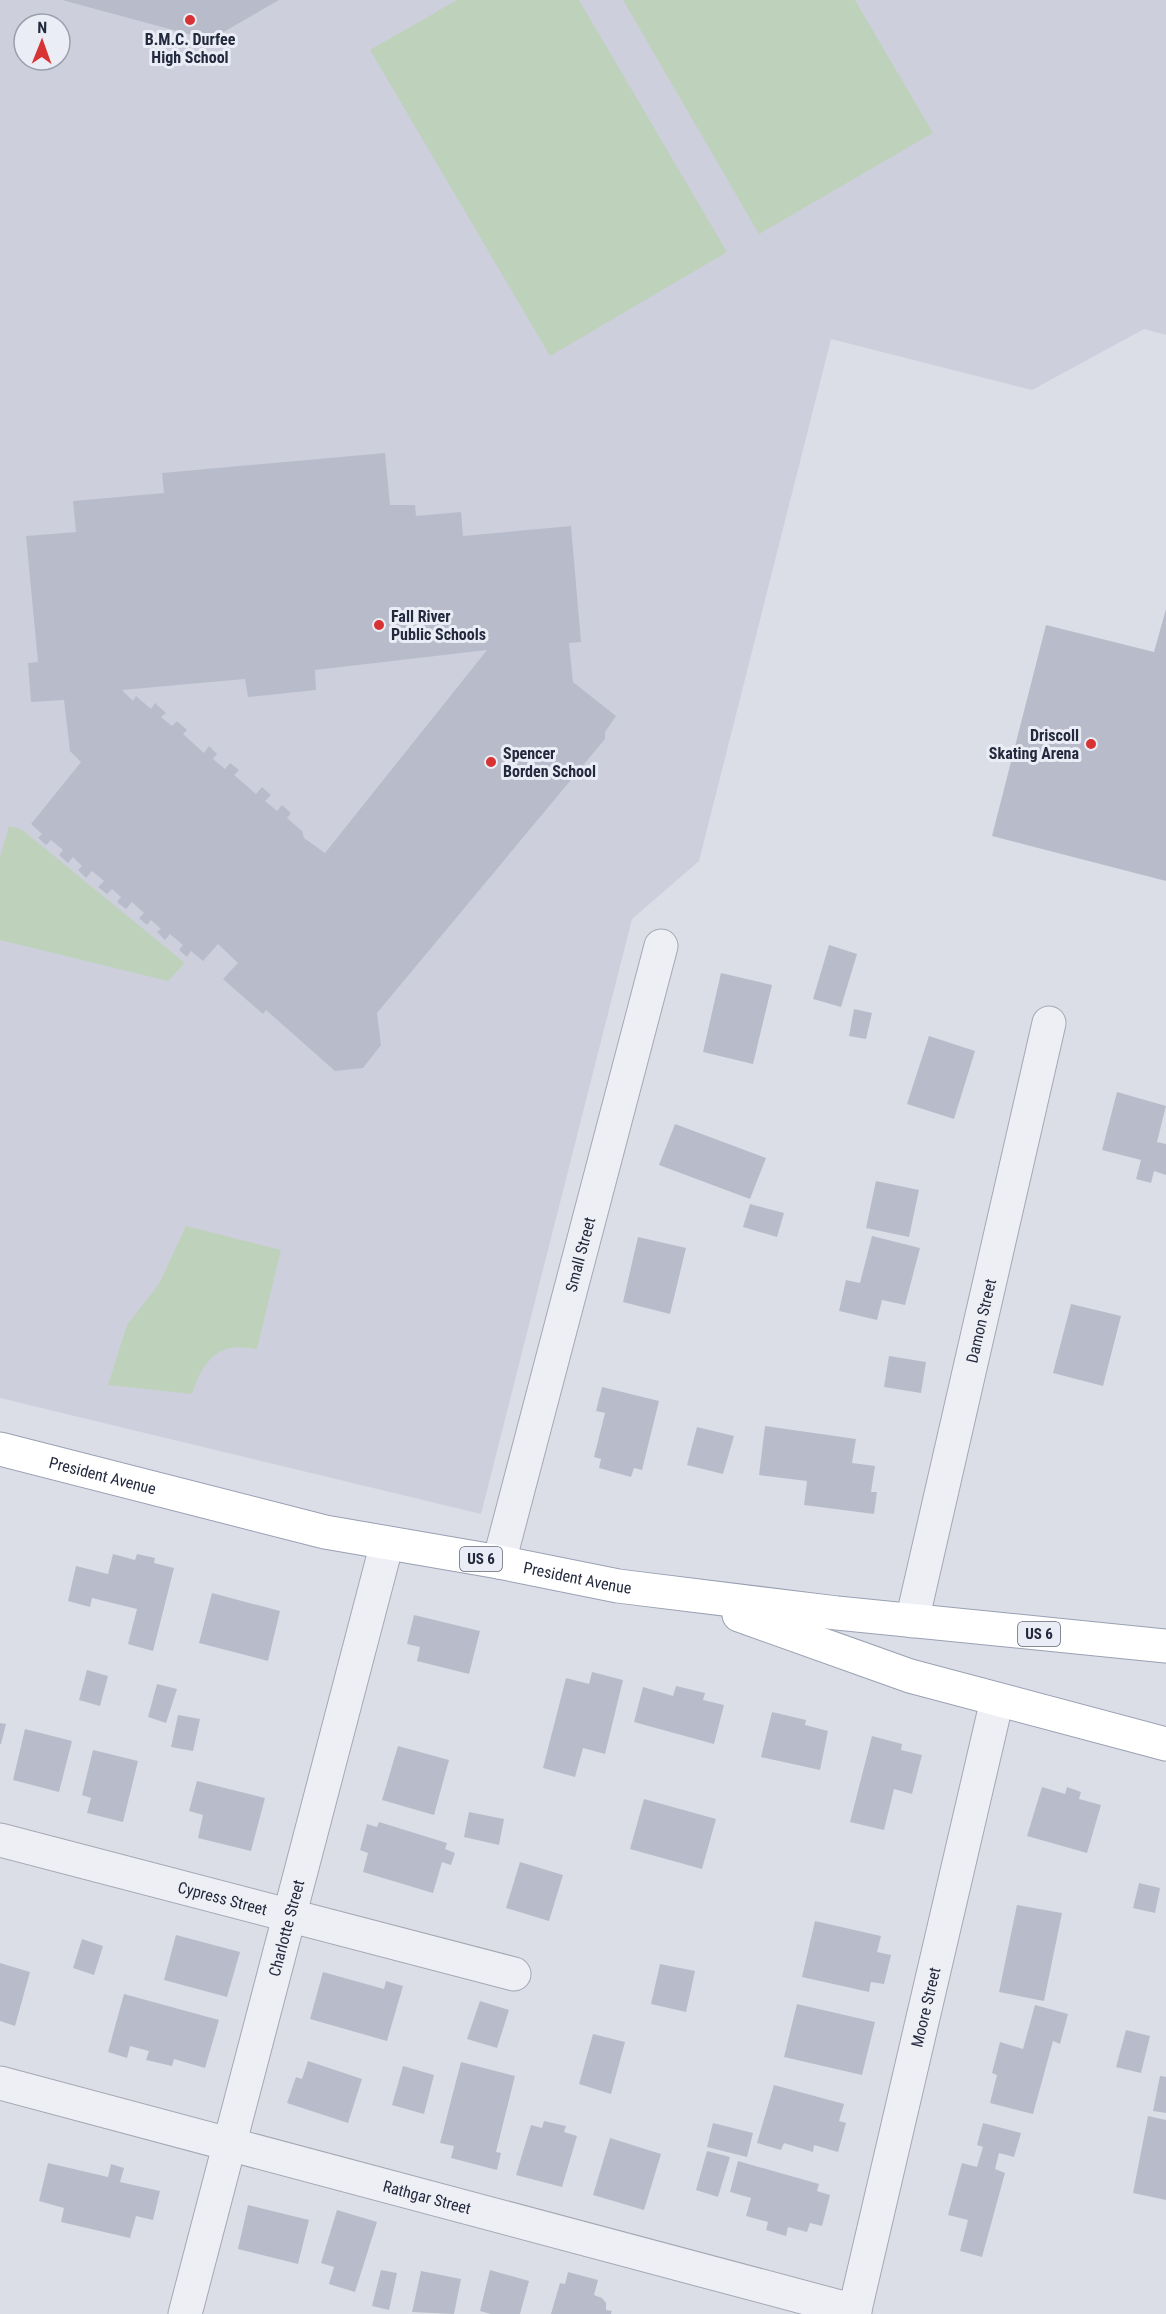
<svg xmlns="http://www.w3.org/2000/svg" width="1166" height="2314" font-family="'Roboto Condensed',sans-serif">
	<style>
		.built { fill: #cdd0dc; fill-rule: evenodd }
		.green { fill: #bed1bb }
		.building { fill: #b8bcca; fill-rule: evenodd }
		.lines { fill: none; stroke-linecap: round; stroke-linejoin: round }
		.minor-casing { stroke: #a4a8b4; stroke-width: 35 }
		.primary-casing { stroke: #99a0b3; stroke-width: 35 }
		.minor { stroke: #eeeff5; stroke-width: 33 }
		.primary { stroke: #fff; stroke-width: 33 }
		.poi-dot { fill: #d83334; stroke: #eaedf5; stroke-width: 2 }
		.labels { text-anchor: middle; dominant-baseline: central; stroke-width: 6; stroke-linejoin: round; paint-order: stroke }
		.shield { fill: #eaedf5; stroke: #5f6475; stroke-width: 1.5 }
		.shield-label { font-size: 15px; font-weight: bold; fill: #242a3e }
		.poi-label { font-size: 16px; font-weight: bold; fill: #242a3e; stroke: #eaedf5; text-anchor: start }
		.street-label { font-size: 16px; fill: #242a3e; stroke: #eaedf5 }
	</style>
	<rect width="100%" height="100%" fill="#dbdee7"/>
	<!-- built -->
	<path class="built" d="M 0,0 L 1166,0 L 1166,335 L 1144,329 L 1032,390 L 831,339 L 699,861 L 632,919 L 481,1514 L 0,1398 ZM 24,24 L 60,24 L 60,60 L 24,60 Z"/>
	<!-- green -->
	<path class="green" d="M 457,0 L 579,0 L 727,252 L 550,356 L 370,50 Z
		M 623,0 L 855,0 L 933,133 L 759,234 Z
		M 9,826 L 21,829 L 185,963 L 168,981 L 0,940 L 0,857 Z
		M 186,1226 L 281,1250 L 257,1349 C 249,1348 240,1347 232,1348 C 209,1351 198,1375 192,1394 L 108,1385 L 127,1325 L 159,1284 Z"/>
	<!-- building -->
	<path class="building" d="M 62,0 L 279,0 L 210,40 Z
		M 385,453 L 390,505 L 415,505 L 416,516 L 461,512 L 463,536 L 571,526 L 581,642 L 569,643 L 573,682 L 616,716 L 605,732 L 605,739 L 377,1013 L 381,1045 L 363,1068 L 335,1071 L 266,1010 L 263,1014 L 223,979 L 238,963 L 218,944 L 203,961 L 191,951 L 187,957 L 179,950 L 183,945 L 170,934 L 165,940 L 157,932 L 161,929 L 151,920 L 147,925 L 139,918 L 144,913 L 132,902 L 126,909 L 117,902 L 121,897 L 112,889 L 107,894 L 98,887 L 104,881 L 92,871 L 86,878 L 78,870 L 82,866 L 73,857 L 68,863 L 59,855 L 63,850 L 51,840 L 46,845 L 38,838 L 42,834 L 31,824 L 81,762 L 70,751 L 64,700 L 31,702 L 28,663 L 38,662 L 26,536 L 76,532 L 73,501 L 164,493 L 162,473 ZM 487,650 L 325,853 L 304,838 L 302,831 L 287,818 L 291,813 L 282,805 L 277,811 L 265,801 L 271,795 L 262,787 L 256,794 L 234,775 L 239,770 L 230,763 L 225,769 L 213,759 L 217,754 L 209,746 L 204,753 L 183,734 L 187,730 L 177,721 L 172,726 L 161,717 L 166,713 L 155,703 L 151,709 L 136,696 L 133,701 L 122,690 L 245,679 L 248,697 L 316,690 L 315,670 Z
		M 1166,609 L 1166,881 L 992,836 L 1046,625 L 1154,652 Z
		M 829,945 L 857,954 L 841,1007 L 813,999 Z
		M 721,973 L 772,985 L 753,1064 L 703,1052 Z
		M 854,1009 L 872,1013 L 866,1039 L 849,1036 Z
		M 929,1036 L 975,1051 L 954,1119 L 907,1104 Z
		M 1117,1092 L 1166,1106 L 1157,1142 L 1166,1144 L 1166,1175 L 1154,1171 L 1151,1183 L 1136,1179 L 1141,1160 L 1102,1150 Z
		M 675,1124 L 766,1158 L 750,1199 L 659,1165 Z
		M 876,1181 L 919,1190 L 909,1237 L 866,1228 Z
		M 750,1204 L 784,1213 L 777,1237 L 743,1227 Z
		M 872,1236 L 920,1248 L 905,1305 L 882,1300 L 877,1320 L 839,1311 L 846,1280 L 860,1283 Z
		M 638,1237 L 686,1248 L 670,1314 L 623,1302 Z
		M 1071,1304 L 1121,1316 L 1103,1386 L 1053,1373 Z
		M 889,1356 L 926,1362 L 921,1393 L 884,1387 Z
		M 602,1387 L 659,1401 L 642,1470 L 634,1468 L 631,1477 L 599,1468 L 601,1459 L 594,1457 L 605,1413 L 596,1411 Z
		M 765,1426 L 856,1439 L 852,1463 L 875,1466 L 871,1492 L 877,1492 L 874,1514 L 804,1505 L 807,1481 L 759,1475 Z
		M 697,1427 L 734,1436 L 723,1474 L 687,1465 Z
		M 113,1554 L 135,1560 L 137,1554 L 155,1558 L 154,1563 L 174,1568 L 153,1651 L 128,1644 L 137,1609 L 92,1598 L 90,1607 L 68,1601 L 76,1566 L 108,1574 Z
		M 212,1593 L 280,1611 L 268,1661 L 199,1643 Z
		M 414,1615 L 480,1631 L 469,1674 L 417,1661 L 420,1647 L 407,1644 Z
		M 87,1670 L 108,1676 L 100,1706 L 79,1700 Z
		M 592,1672 L 623,1680 L 605,1754 L 583,1748 L 575,1777 L 543,1768 L 566,1678 L 589,1684 Z
		M 157,1684 L 177,1689 L 166,1723 L 148,1717 Z
		M 676,1686 L 705,1693 L 703,1700 L 724,1705 L 714,1744 L 634,1722 L 643,1687 L 673,1696 Z
		M 772,1712 L 806,1720 L 805,1725 L 828,1731 L 820,1770 L 761,1757 Z
		M 178,1715 L 200,1719 L 193,1751 L 171,1747 Z
		M 0,1723 L 6,1724 L 1,1744 L 0,1744 Z
		M 25,1729 L 72,1741 L 59,1792 L 13,1780 Z
		M 872,1736 L 902,1744 L 901,1750 L 922,1755 L 912,1794 L 894,1789 L 884,1830 L 850,1822 Z
		M 398,1746 L 449,1760 L 434,1815 L 382,1800 Z
		M 93,1750 L 138,1761 L 123,1822 L 87,1813 L 91,1798 L 82,1795 Z
		M 197,1781 L 265,1798 L 251,1851 L 198,1838 L 203,1815 L 189,1811 Z
		M 1042,1787 L 1065,1794 L 1067,1787 L 1081,1792 L 1079,1799 L 1101,1805 L 1087,1853 L 1027,1836 Z
		M 644,1799 L 716,1819 L 702,1869 L 630,1849 Z
		M 469,1812 L 504,1819 L 499,1845 L 464,1837 Z
		M 379,1822 L 447,1843 L 445,1849 L 455,1853 L 451,1865 L 442,1862 L 433,1893 L 363,1872 L 368,1853 L 360,1850 L 367,1824 L 377,1827 Z
		M 520,1862 L 563,1875 L 549,1921 L 506,1908 Z
		M 1139,1883 L 1160,1888 L 1155,1913 L 1133,1908 Z
		M 1017,1905 L 1062,1913 L 1044,2001 L 999,1992 Z
		M 815,1921 L 881,1936 L 877,1952 L 891,1955 L 884,1984 L 871,1982 L 869,1992 L 802,1977 Z
		M 176,1935 L 240,1952 L 227,1997 L 164,1980 Z
		M 82,1939 L 103,1946 L 94,1975 L 73,1968 Z
		M 0,1963 L 30,1972 L 15,2026 L 0,2021 Z
		M 660,1964 L 695,1971 L 686,2012 L 651,2004 Z
		M 323,1972 L 384,1989 L 386,1981 L 403,1986 L 387,2041 L 310,2019 Z
		M 124,1994 L 219,2020 L 205,2068 L 174,2059 L 172,2066 L 146,2060 L 149,2051 L 130,2046 L 127,2058 L 108,2052 Z
		M 480,2001 L 509,2010 L 497,2048 L 467,2039 Z
		M 797,2004 L 875,2022 L 862,2075 L 784,2057 Z
		M 1035,2005 L 1068,2014 L 1060,2044 L 1053,2041 L 1033,2114 L 990,2103 L 997,2075 L 992,2073 L 1000,2042 L 1023,2049 Z
		M 1126,2030 L 1150,2036 L 1141,2073 L 1116,2067 Z
		M 593,2034 L 625,2042 L 611,2094 L 579,2084 Z
		M 308,2061 L 362,2079 L 348,2123 L 287,2103 L 296,2077 L 302,2079 Z
		M 461,2062 L 515,2076 L 496,2152 L 501,2153 L 497,2170 L 451,2158 L 454,2146 L 440,2143 Z
		M 403,2066 L 434,2075 L 424,2114 L 392,2105 Z
		M 1160,2076 L 1166,2077 L 1166,2113 L 1153,2111 Z
		M 774,2085 L 844,2104 L 839,2121 L 846,2123 L 838,2152 L 814,2145 L 813,2152 L 784,2143 L 781,2150 L 757,2143 Z
		M 1148,2116 L 1166,2120 L 1166,2200 L 1133,2193 Z
		M 544,2121 L 566,2126 L 564,2132 L 577,2136 L 562,2187 L 516,2175 L 531,2125 L 542,2128 Z
		M 713,2123 L 753,2133 L 747,2157 L 707,2147 Z
		M 983,2123 L 1021,2133 L 1014,2157 L 999,2153 L 995,2169 L 1005,2173 L 982,2257 L 960,2251 L 968,2220 L 948,2215 L 962,2163 L 977,2167 L 983,2147 L 977,2145 Z
		M 610,2138 L 661,2154 L 644,2210 L 593,2195 Z
		M 707,2151 L 730,2157 L 718,2197 L 696,2190 Z
		M 738,2161 L 819,2184 L 817,2191 L 830,2195 L 822,2226 L 810,2223 L 807,2232 L 788,2227 L 786,2236 L 766,2230 L 768,2222 L 746,2216 L 751,2198 L 730,2192 Z
		M 48,2163 L 108,2177 L 111,2164 L 124,2168 L 120,2182 L 160,2191 L 153,2220 L 136,2216 L 130,2238 L 61,2222 L 64,2208 L 39,2201 Z
		M 248,2205 L 309,2220 L 298,2264 L 238,2249 Z
		M 337,2210 L 377,2222 L 355,2292 L 329,2284 L 334,2267 L 321,2263 Z
		M 381,2270 L 397,2273 L 389,2310 L 372,2306 Z
		M 490,2270 L 529,2281 L 520,2314 L 491,2314 L 480,2311 Z
		M 421,2271 L 461,2279 L 454,2314 L 412,2312 Z
		M 568,2272 L 598,2280 L 594,2295 L 602,2298 L 606,2303 L 606,2310 L 612,2311 L 611,2314 L 551,2314 L 560,2283 L 565,2284 Z"/>
	<g class="lines">
		<defs>
			<g id="minor">
				<path id="s1" d="M 499,1562 L 661,946"/>
				<path id="s2" d="M 912,1621 L 1049,1023"/>
				<path id="s3" d="M 0,1840 L 514,1974"/>
				<path id="s4" d="M 0,2083 L 855,2311"/>
				<path id="s5" d="M 185,2314 L 387,1543"/>
				<path id="s6" d="M 854,2314 L 997,1700"/>
			</g>
			<g id="primary">
				<path id="s7" d="M 0,1449 L 325,1532 L 499,1562 L 618,1586 L 837,1613 L 1166,1646"/>
				<path d="M 739,1615 L 910,1676 L 1166,1744"/>
			</g>
		</defs>
		<!-- minor casing -->
		<use href="#minor" class="minor-casing"/>
		<!-- primary casing -->
		<use href="#primary" class="primary-casing"/>
		<!-- minor -->
		<use href="#minor" class="minor"/>
		<!-- primary -->
		<use href="#primary" class="primary"/>
	</g>
	<!-- markers -->
	<g class="poi-dot">
		<circle cx="190" cy="20" r="6"/>
		<circle cx="379" cy="625" r="6"/>
		<circle cx="1091" cy="744" r="6"/>
		<circle cx="491" cy="762" r="6"/>
	</g>
	<g class="labels">
		<!-- shield labels -->
		<g class="shield">
			<rect x="460" y="1547" width="42" height="24" rx="4.5"/>
			<rect x="1018" y="1622" width="42" height="24" rx="4.5"/>
		</g>
		<g class="shield-label">
			<text x="481" y="1559">US 6</text>
			<text x="1039" y="1634">US 6</text>
		</g>
		<!-- poi labels -->
		<g class="poi-label">
			<text x="190" y="39" text-anchor="middle">B.M.C. Durfee<tspan x="190" dy="18">High School</tspan></text>
			<text x="391" y="616">Fall River<tspan x="391" dy="18">Public Schools</tspan></text>
			<text x="1079" y="735" text-anchor="end">Driscoll<tspan x="1079" dy="18">Skating Arena</tspan></text>
			<text x="503" y="753">Spencer<tspan x="503" dy="18">Borden School</tspan></text>
		</g>
		<!-- street labels -->
		<g class="street-label">
			<text stroke="none"><textPath href="#s1" startOffset="318">Small Street</textPath></text>
			<text stroke="none"><textPath href="#s2" startOffset="308">Damon Street</textPath></text>
			<text stroke="none"><textPath href="#s7" startOffset="106">President Avenue</textPath></text>
			<text stroke="none"><textPath href="#s7" startOffset="592">President Avenue</textPath></text>
			<text stroke="none"><textPath href="#s3" startOffset="230">Cypress Street</textPath></text>
			<text stroke="none"><textPath href="#s5" startOffset="399">Charlotte Street</textPath></text>
			<text stroke="none"><textPath href="#s6" startOffset="315">Moore Street</textPath></text>
			<text stroke="none"><textPath href="#s4" startOffset="442">Rathgar Street</textPath></text>
		</g>
	</g>
	<!-- north arrow -->
	<g transform="translate(42 42) rotate(1)"><circle r="28" fill="#eaedf5" stroke="#9b9fac" stroke-width="1.5"/>
	<path d="M0-4.5L10 22L0 15L-10 22Z" fill="#d83334"/>
	<text y="-9" font-size="16" font-weight="bold" text-anchor="middle" fill="#242a3e">N</text>
	</g>
</svg>
